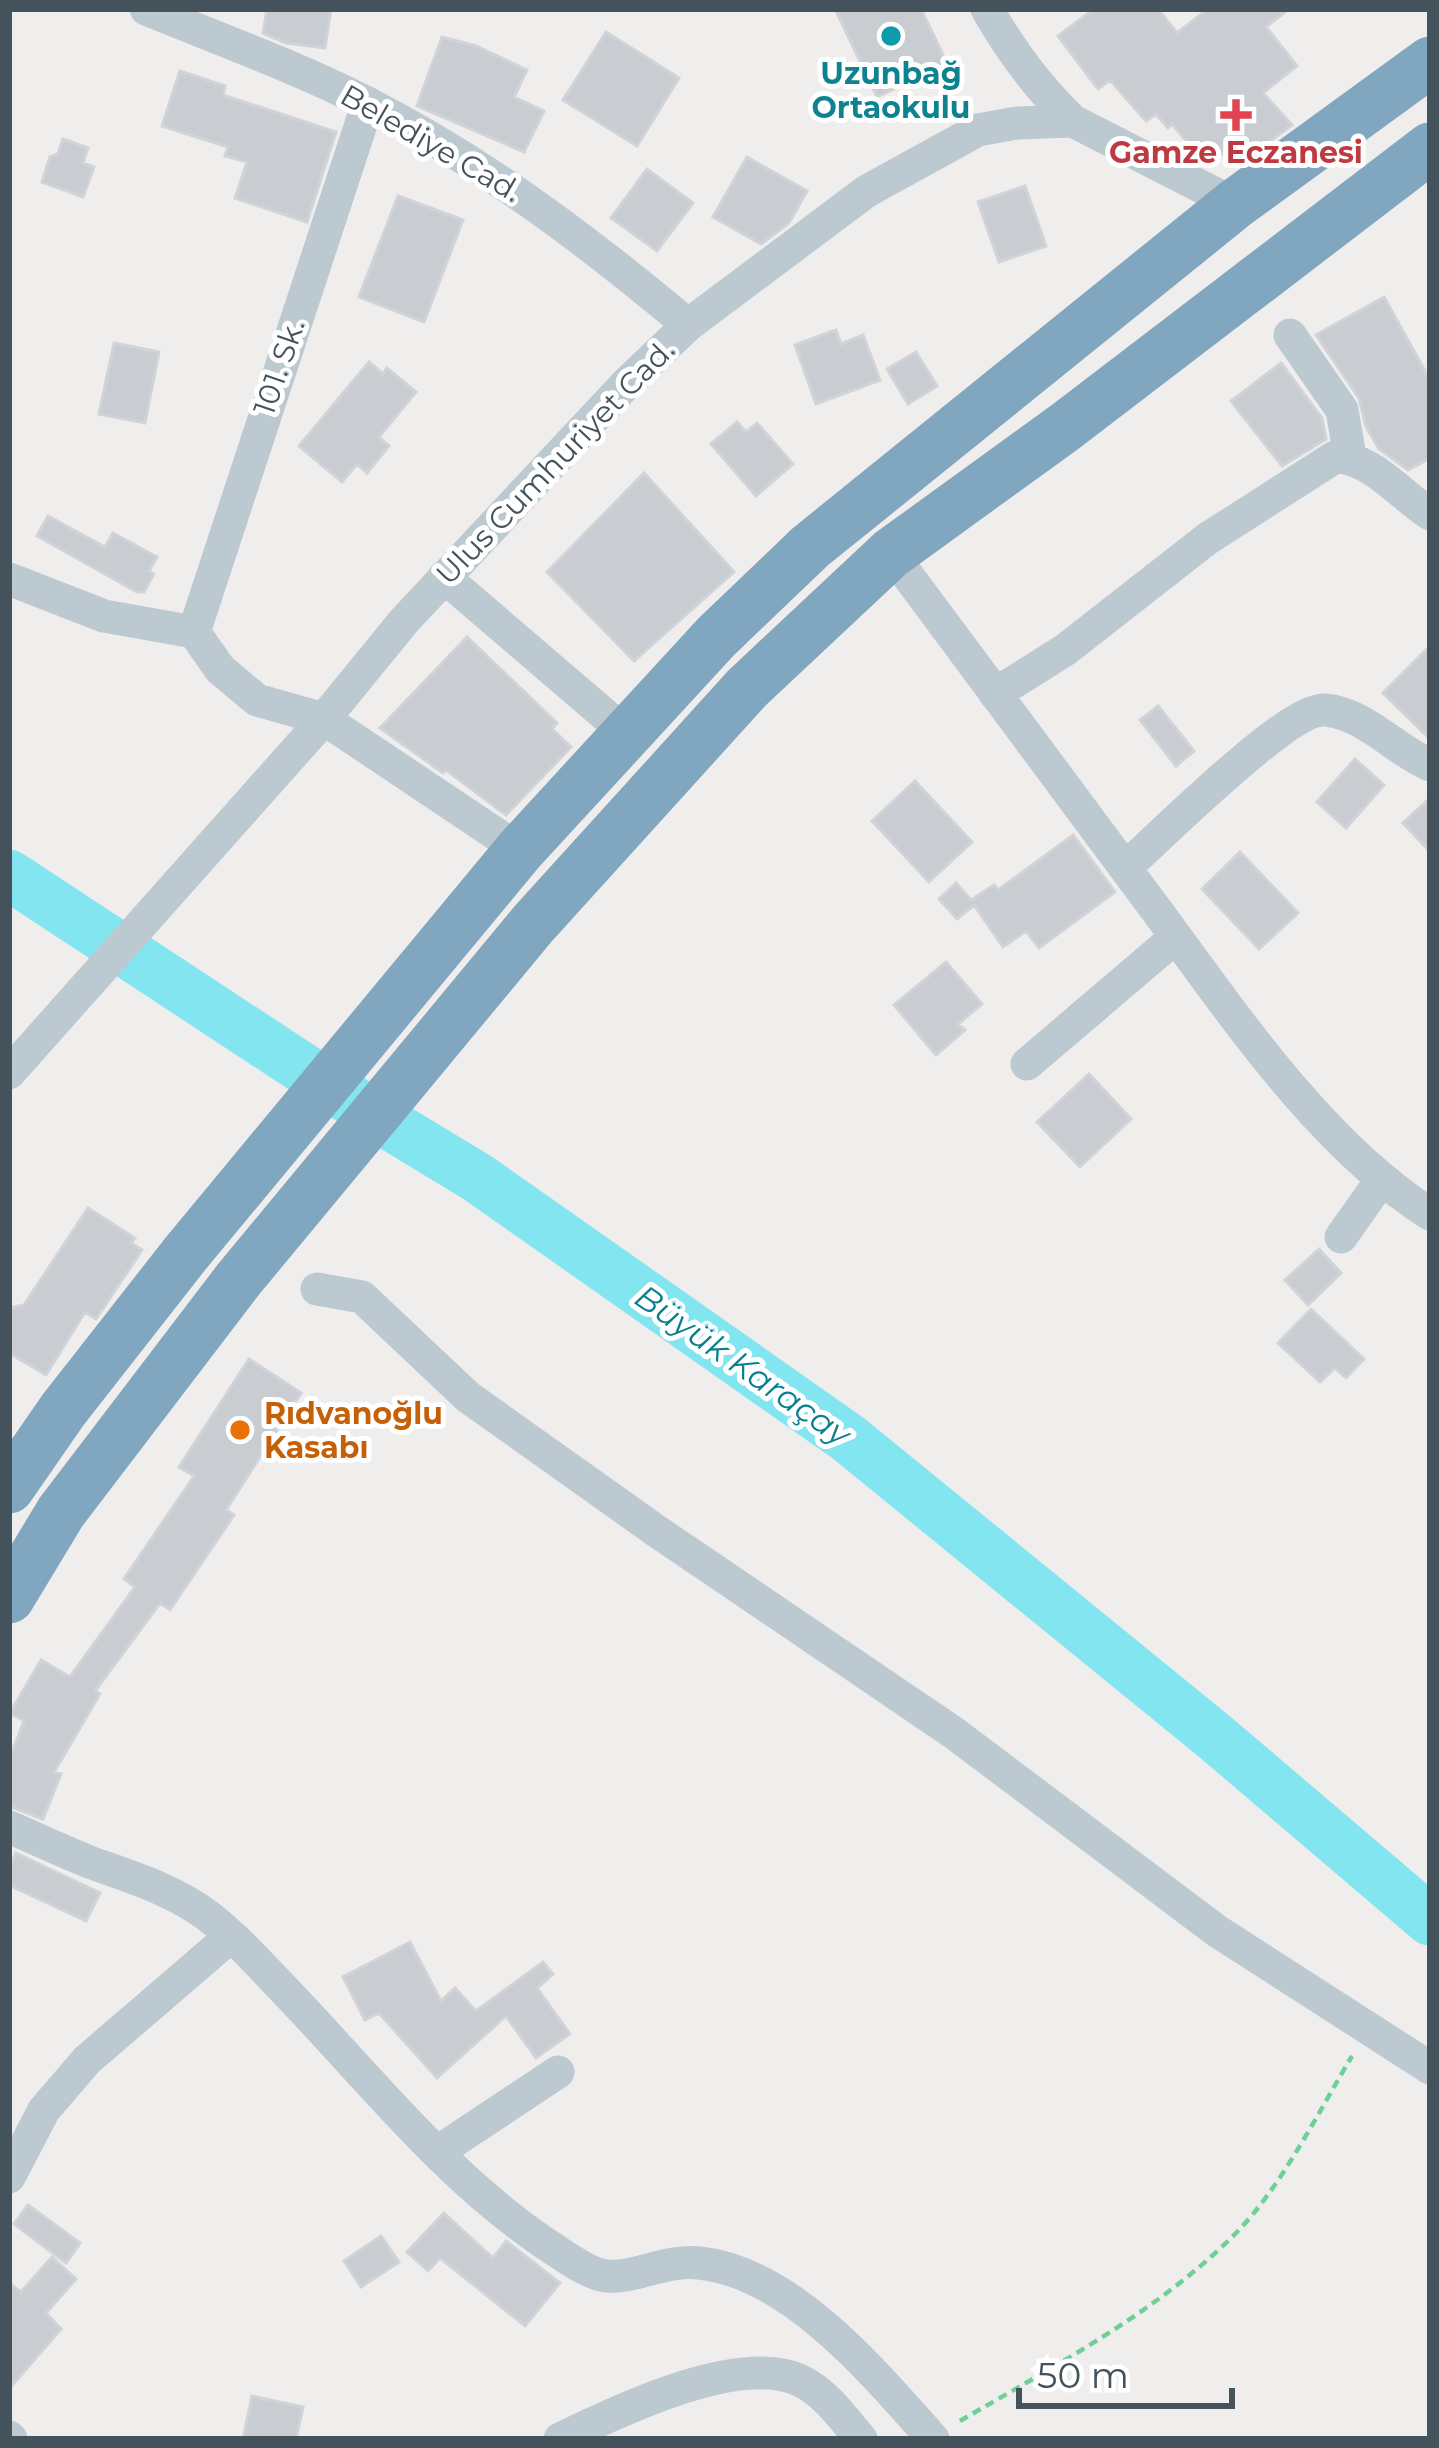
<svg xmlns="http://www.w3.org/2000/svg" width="1439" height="2448" font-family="Montserrat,sans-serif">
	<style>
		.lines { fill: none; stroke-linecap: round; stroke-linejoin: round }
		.river { stroke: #82e5f0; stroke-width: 51 }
		.building { fill: #c9cdd2; stroke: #d0d4d9; stroke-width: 3 }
		.path { stroke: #6ed096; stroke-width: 4.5; stroke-dasharray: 9 6; stroke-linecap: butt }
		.minor { stroke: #bcc9d0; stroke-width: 33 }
		.highway { stroke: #81a6bf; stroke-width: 51 }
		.culture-dot { fill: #0f9aa8; stroke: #fff; stroke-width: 4.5 }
		.health-dot { fill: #e0444e; stroke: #fff; stroke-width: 4.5 }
		.food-dot { fill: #e8710a; stroke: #fff; stroke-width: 4.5 }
		.labels { text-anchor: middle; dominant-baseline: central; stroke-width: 10; stroke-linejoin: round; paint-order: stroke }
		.culture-label { font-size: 30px; font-weight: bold; fill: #0d838f; stroke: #fff }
		.street-label { font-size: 30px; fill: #44535b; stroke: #fff }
		.health-label { font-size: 30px; font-weight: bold; fill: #be3a42; stroke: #fff }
		.food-label { font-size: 30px; font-weight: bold; fill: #c56008; stroke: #fff; text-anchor: start }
		.water-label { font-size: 33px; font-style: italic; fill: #07808f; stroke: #fff }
	</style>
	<rect width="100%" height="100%" fill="#f0eded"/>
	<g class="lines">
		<!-- river -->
		<path class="river" d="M 9,875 L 374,1115 L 478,1178 L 848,1438 L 1215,1737 L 1430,1920"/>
	</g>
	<!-- building -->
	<path class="building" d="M 267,9 L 331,9 L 325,48 L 286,43 L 263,33 Z
		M 835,9 L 921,9 L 947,63 L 877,97 Z
		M 1094,9 L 1158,9 L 1177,33 L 1208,9 L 1289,9 L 1266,27 L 1297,66 L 1263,93 L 1292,125 L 1236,166 L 1224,152 L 1218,157 L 1210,148 L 1200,157 L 1172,124 L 1168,128 L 1156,114 L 1146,121 L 1110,80 L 1098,89 L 1058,36 Z
		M 606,32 L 679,78 L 637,146 L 563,100 Z
		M 442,37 L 476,46 L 527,70 L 514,97 L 544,111 L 524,152 L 417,106 Z
		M 180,71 L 225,86 L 223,95 L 336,132 L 307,222 L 235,198 L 247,162 L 225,156 L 228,147 L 162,126 Z
		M 63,139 L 88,148 L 83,163 L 94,167 L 83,197 L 42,182 L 50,157 L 58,154 Z
		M 747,157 L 807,191 L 789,223 L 761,244 L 713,217 Z
		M 647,169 L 693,203 L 657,251 L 611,218 Z
		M 1025,186 L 1046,246 L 999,262 L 978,202 Z
		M 398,196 L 463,220 L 424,322 L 359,297 Z
		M 1384,297 L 1430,380 L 1430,458 L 1408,470 L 1379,449 L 1366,427 L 1359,398 L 1316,335 Z
		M 836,330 L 841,344 L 863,335 L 880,380 L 816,404 L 795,345 Z
		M 114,343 L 159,352 L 145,423 L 99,414 Z
		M 916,352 L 937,386 L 908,404 L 887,369 Z
		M 369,362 L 383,374 L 387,368 L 416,392 L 379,437 L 389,446 L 367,473 L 357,464 L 342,482 L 299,446 Z
		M 1281,363 L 1322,418 L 1326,439 L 1282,466 L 1231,401 Z
		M 737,422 L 746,432 L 757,423 L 793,464 L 756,496 L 711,444 Z
		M 644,473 L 734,572 L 634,661 L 547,572 Z
		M 48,516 L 105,547 L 113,533 L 157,557 L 149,571 L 154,574 L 144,592 L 137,592 L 37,536 Z
		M 467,637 L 557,723 L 552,729 L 571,747 L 506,815 L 446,770 L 443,773 L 380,728 Z
		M 1430,646 L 1430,739 L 1383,693 Z
		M 1158,706 L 1194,751 L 1176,766 L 1140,720 Z
		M 1355,759 L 1384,785 L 1346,828 L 1317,802 Z
		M 915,781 L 972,842 L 929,882 L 872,821 Z
		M 1430,798 L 1430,852 L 1403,823 Z
		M 1073,835 L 1115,892 L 1039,948 L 1026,931 L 1003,947 L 974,905 L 957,919 L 939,899 L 956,883 L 971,900 L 994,885 L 998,890 Z
		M 1240,852 L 1298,913 L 1259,949 L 1202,889 Z
		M 946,962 L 982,1004 L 958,1024 L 965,1030 L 936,1055 L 894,1005 Z
		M 1089,1074 L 1131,1119 L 1080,1167 L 1037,1122 Z
		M 88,1208 L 135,1238 L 131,1243 L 142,1250 L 96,1319 L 85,1312 L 46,1375 L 9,1353 L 9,1308 L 24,1305 Z
		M 1319,1249 L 1341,1273 L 1308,1305 L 1285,1280 Z
		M 1311,1309 L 1364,1359 L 1346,1378 L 1335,1368 L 1320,1382 L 1278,1343 Z
		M 249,1359 L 301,1393 L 226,1510 L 234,1515 L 170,1610 L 160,1603 L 95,1691 L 100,1694 L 54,1772 L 61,1774 L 43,1819 L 9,1806 L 9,1760 L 24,1721 L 10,1713 L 41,1660 L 70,1677 L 135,1587 L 124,1579 L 194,1476 L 179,1467 Z
		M 16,1853 L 100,1893 L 86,1921 L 9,1885 L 9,1869 Z
		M 410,1942 L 441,2001 L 455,1988 L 476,2011 L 543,1962 L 553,1974 L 537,1988 L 570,2034 L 536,2058 L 506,2016 L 437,2078 L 379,2013 L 365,2020 L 343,1977 Z
		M 28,2205 L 80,2243 L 66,2263 L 14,2224 Z
		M 444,2213 L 493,2258 L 506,2241 L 560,2283 L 525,2326 L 440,2258 L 428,2271 L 407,2252 Z
		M 381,2236 L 399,2262 L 361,2287 L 344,2261 Z
		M 52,2257 L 76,2279 L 46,2313 L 61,2329 L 9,2389 L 9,2283 L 21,2292 Z
		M 252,2396 L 303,2407 L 296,2439 L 243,2439 Z"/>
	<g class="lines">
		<!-- path -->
		<path class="path" d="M 960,2421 C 1054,2366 1158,2312 1235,2234 C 1281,2188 1319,2111 1352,2056"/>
		<!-- minor -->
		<path class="minor" d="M 146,9 C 219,39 294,66 365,102 C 483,162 587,240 688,325
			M 987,9 C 1011,51 1037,87 1073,121
			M 1290,335 L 1342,410 L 1350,457
			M 891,553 C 979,673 1068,792 1157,911 C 1233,1014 1321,1145 1430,1214
			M 444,577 L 626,733
			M 9,579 L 104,616 L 194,632 L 220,669 L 257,700 L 324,719 L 520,850
			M 194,632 L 368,103
			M 995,694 L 1065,650 L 1207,539 L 1335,457 C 1370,457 1401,495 1430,514
			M 1125,868 C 1158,839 1288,707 1325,710 C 1364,713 1395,750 1430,765
			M 1027,1064 L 1176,937
			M 9,1073 L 324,719 L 404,621 L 626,384 L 688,325 L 867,191 L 978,130 L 1017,123 L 1073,121 L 1235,204
			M 1341,1237 L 1382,1179
			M 317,1289 L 362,1297 L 468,1397 L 655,1530 L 954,1733 L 1217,1931 L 1430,2068
			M 9,1827 C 37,1839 64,1852 92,1863 C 131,1877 174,1890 208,1916 C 238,1939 265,1970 292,1998 C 373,2083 448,2178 546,2244 C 562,2254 582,2270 601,2275 C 627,2282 665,2259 699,2263 C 791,2272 875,2374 933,2439
			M 439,2151 L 558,2072
			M 9,2177 L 44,2110 L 87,2060 L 230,1937
			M 9,2437 L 11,2439
			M 560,2439 C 617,2412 740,2351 801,2381 C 827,2394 842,2417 861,2439"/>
		<!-- highway -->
		<path class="highway" d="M 9,1488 L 63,1410 L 186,1253 L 520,850 L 716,637 L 810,547 L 1235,204 L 1430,62
			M 9,1598 L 61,1512 L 238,1280 L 533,924 L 747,688 L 891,553 L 1065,427 L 1430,148"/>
	</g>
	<!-- markers -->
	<circle class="culture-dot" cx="891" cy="36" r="12"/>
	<path class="health-dot" d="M1230 97h12v12h12v12h-12v12h-12v-12h-12v-12h12z"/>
	<circle class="food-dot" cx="240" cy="1430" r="12"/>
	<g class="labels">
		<!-- culture labels -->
		<g class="culture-label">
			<text x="891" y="73">Uzunbağ<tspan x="891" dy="34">Ortaokulu</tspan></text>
		</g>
		<!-- street labels -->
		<g class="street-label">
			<text transform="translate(431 143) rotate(30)">Belediye Cad.</text>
			<text transform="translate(279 367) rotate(-71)">101. Sk.</text>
			<text transform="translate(555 462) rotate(-46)">Ulus Cumhuriyet Cad.</text>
		</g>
		<!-- health labels -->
		<g class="health-label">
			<text x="1236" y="152">Gamze Eczanesi</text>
		</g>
		<!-- food labels -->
		<g class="food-label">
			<text x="264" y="1413">Rıdvanoğlu<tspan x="264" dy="34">Kasabı</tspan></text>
		</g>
		<!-- water labels -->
		<g class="water-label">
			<text transform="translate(743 1365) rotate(35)">Büyük Karaçay</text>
		</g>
	</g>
	<!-- border -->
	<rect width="1439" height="2448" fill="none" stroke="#44535b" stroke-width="24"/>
	<!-- scale -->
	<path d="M1019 2388v18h213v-18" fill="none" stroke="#44535b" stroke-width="6"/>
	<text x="1037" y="2388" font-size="36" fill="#44535b" stroke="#ffffff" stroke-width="9" paint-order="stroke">50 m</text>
</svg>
